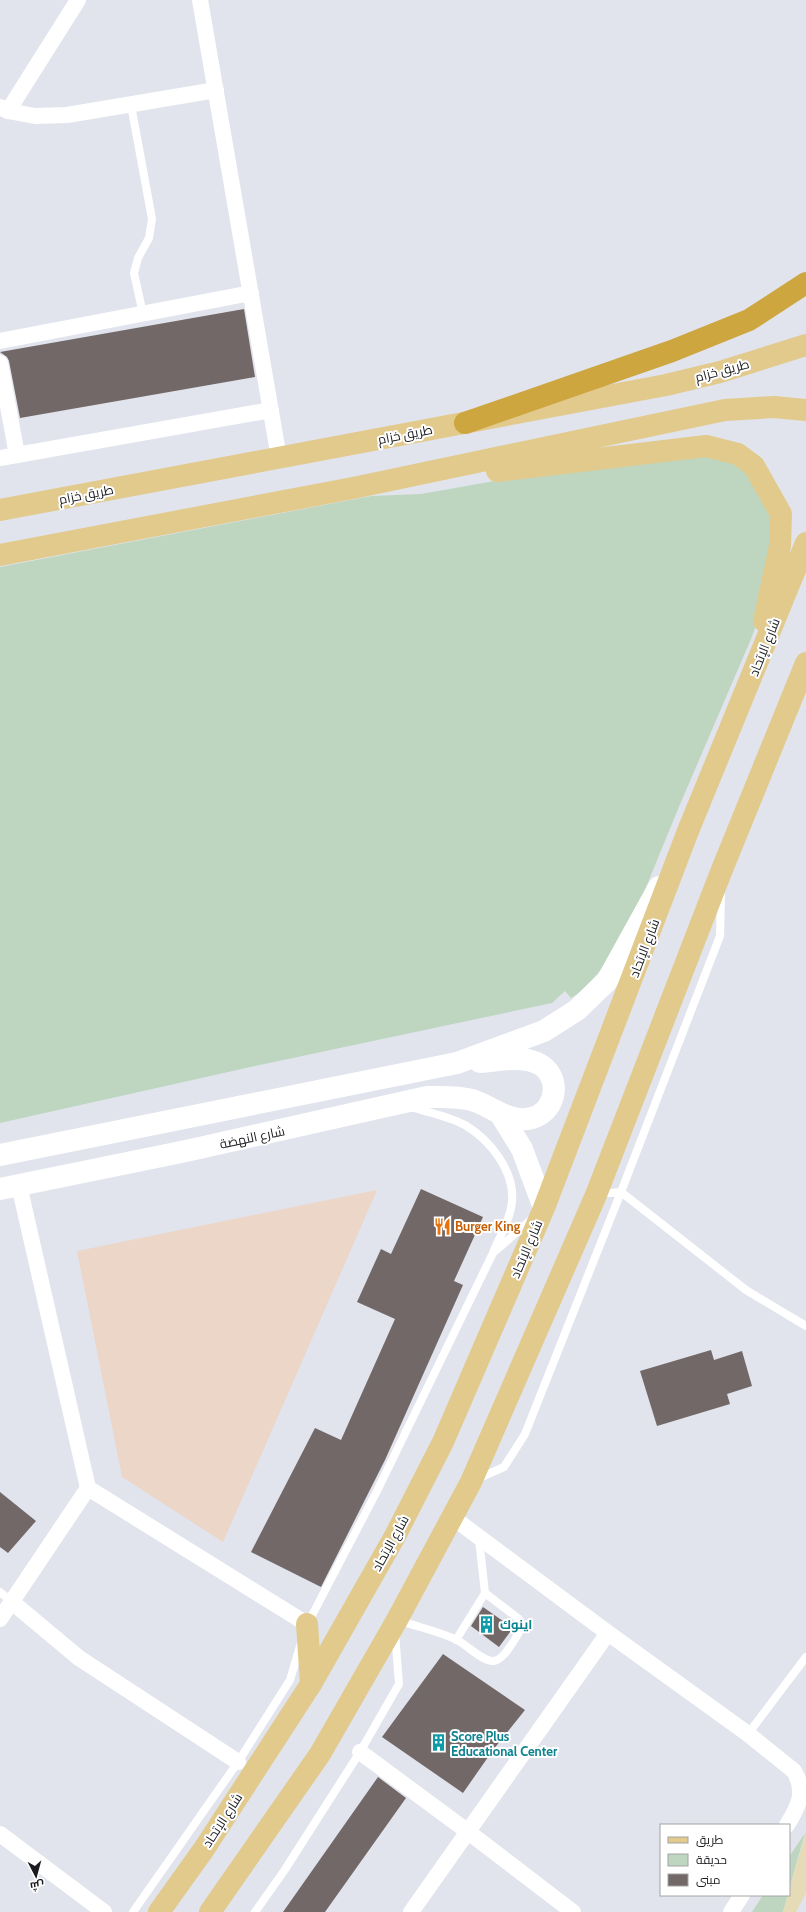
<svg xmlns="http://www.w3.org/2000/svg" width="806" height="1912" font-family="Cabin,Cairo,sans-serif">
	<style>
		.education { fill: #ebd6c8 }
		.green { fill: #bed6bf }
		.sand { fill: #e5dbb6 }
		.building { fill: #726867 }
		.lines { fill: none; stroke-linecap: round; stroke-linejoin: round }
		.lane { stroke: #fff; stroke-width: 8 }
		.street { stroke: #fff; stroke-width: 16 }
		.secondary { stroke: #fff; stroke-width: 22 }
		.primary { stroke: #e1ca8c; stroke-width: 22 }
		.highway { stroke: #cda63f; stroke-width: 22 }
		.labels { text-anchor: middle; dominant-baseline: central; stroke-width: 4; stroke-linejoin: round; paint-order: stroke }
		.street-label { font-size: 13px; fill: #1a1b1e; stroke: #fff }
		.food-label { font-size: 13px; font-weight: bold; fill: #c56008; stroke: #fff; text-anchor: start }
		.culture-label { font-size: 13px; font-weight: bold; fill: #0d838f; stroke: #fff; text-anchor: start }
	</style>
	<rect width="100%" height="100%" fill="#e1e4ed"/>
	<!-- education -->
	<path class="education" d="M 377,1190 L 223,1542 L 122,1477 L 77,1251 Z"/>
	<!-- green -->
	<path class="green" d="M 692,446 L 767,476 L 781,556 L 751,639 L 678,809 L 622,946 L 582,991 L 571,998 L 565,991 L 552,1003 L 255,1066 L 0,1123 L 0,567 L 371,496 L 421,494 Z
		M 805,1833 L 789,1890 L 789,1857 Z
		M 763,1895 L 788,1895 L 783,1912 L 752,1912 Z"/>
	<!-- sand -->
	<path class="sand" d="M 806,1832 L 806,1893 L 796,1912 L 783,1912 Z"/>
	<!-- building -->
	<path class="building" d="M 244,309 L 255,377 L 20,418 L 9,361 L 7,357 L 0,352 Z
		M 421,1189 L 483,1217 L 454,1281 L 463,1285 L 385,1460 L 321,1587 L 251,1552 L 315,1428 L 341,1440 L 395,1319 L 357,1302 L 381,1249 L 391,1254 Z
		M 711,1350 L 714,1360 L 742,1351 L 752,1386 L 727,1394 L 730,1404 L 657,1426 L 640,1371 Z
		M 0,1492 L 36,1521 L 8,1553 L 0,1547 Z
		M 483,1607 L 513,1628 L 499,1647 L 471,1626 Z
		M 443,1654 L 525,1710 L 493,1750 L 463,1793 L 382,1737 Z
		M 378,1777 L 406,1798 L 325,1912 L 283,1912 Z"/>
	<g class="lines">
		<!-- lane -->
		<path class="lane" d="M 131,105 L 152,219 L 149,238 L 138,258 L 134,273 L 143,314
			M 410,1107 C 428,1112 448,1116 465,1125 C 490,1140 515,1171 512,1202 C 510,1219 501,1235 494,1250
			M 598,1194 L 621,1192 L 746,1290 L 806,1326
			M 477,1479 L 504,1467 L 525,1434 L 621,1192 L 720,936 L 721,895
			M 0,1592 L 12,1602
			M 398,1620 C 417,1627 439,1631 457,1640 C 467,1645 483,1662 494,1661 C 504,1660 518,1635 522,1626 L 519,1619 L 485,1593 L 479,1539
			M 308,1623 L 377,1491 L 493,1253 L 533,1218
			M 456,1640 L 485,1593
			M 748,1734 L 806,1657
			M 133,1912 L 238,1762 L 290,1680 L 301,1643
			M 255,1912 L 284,1871 L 360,1752 L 399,1684 L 395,1633"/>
		<!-- street -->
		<path class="street" d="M 200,0 L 279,458
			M 0,107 L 8,111 L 78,0
			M 8,111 L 35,116 L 67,115 L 216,90
			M 0,341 L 251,293
			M 0,363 L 17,455 L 0,458
			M 17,455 L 271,410
			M 19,1185 L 88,1488 L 307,1624
			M 452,1517 L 608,1633 L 748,1734 L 794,1771 C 806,1791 799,1806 787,1825
			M 12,1602 L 79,1658 L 238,1762
			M 0,1619 L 88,1488
			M 360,1752 L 467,1831 L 573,1912
			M 0,1834 L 104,1912
			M 411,1912 L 608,1633
			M 731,1912 L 742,1895"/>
		<!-- secondary -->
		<path class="secondary" d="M 501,1115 L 522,1149 L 544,1208
			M 0,1155 L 457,1063 L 544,1031 L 577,1010 L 607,981 L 659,887
			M 0,1189 L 186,1151 L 427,1097 C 443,1097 457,1096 472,1100 C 492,1106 509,1124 532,1118 C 558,1111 562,1074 537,1063 C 520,1055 498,1061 480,1062"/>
		<!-- primary -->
		<path class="primary" d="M 497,471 L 706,446 L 738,454 L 754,466 L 781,514 L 780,546 L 764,621
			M 0,510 L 666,385 L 720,372 L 806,345
			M 0,555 L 353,488 L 725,410 L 774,407 L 806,410
			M 307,1624 L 311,1684
			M 159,1912 L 204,1849 L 311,1684 L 395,1536 L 443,1442 L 544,1208 L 688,831 L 806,543
			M 210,1912 L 320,1754 L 397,1620 L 471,1482 L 596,1195 L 721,872 L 806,663"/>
		<!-- highway -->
		<path class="highway" d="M 465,423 L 672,351 L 749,320 L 806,283"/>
	</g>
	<!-- icons -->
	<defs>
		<symbol id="restaurant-bare" viewBox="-9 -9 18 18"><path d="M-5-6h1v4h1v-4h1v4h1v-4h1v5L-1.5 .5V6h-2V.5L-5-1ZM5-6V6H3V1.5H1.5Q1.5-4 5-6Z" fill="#e8710a" stroke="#fff" stroke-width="2.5" paint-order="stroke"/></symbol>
		<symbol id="building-bare" viewBox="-9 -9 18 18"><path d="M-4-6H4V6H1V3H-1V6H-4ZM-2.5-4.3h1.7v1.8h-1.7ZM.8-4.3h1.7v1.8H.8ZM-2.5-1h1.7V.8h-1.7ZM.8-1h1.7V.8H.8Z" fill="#0f9aa8" stroke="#fff" stroke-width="2.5" paint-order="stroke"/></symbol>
	</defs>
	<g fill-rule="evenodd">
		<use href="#restaurant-bare" x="430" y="1214" width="25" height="25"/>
		<use href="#building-bare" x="474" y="1612" width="25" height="25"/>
		<use href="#building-bare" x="426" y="1730" width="25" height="25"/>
	</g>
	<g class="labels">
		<!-- street labels -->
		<g class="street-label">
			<text transform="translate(722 370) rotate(-15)">طريق خزام</text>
			<text transform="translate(405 434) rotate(-11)">طريق خزام</text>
			<text transform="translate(86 494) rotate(-11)">طريق خزام</text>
			<text transform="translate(764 647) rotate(-68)">شارع الإتحاد</text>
			<text transform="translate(644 948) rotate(-69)">شارع الإتحاد</text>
			<text transform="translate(252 1137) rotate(-12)">شارع النهضة</text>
			<text transform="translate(526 1249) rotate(-67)">شارع الإتحاد</text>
			<text transform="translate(390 1543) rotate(-61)">شارع الإتحاد</text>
			<text transform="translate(222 1820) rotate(-57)">شارع الإتحاد</text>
		</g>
		<!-- food labels -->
		<g class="food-label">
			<text x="455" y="1226">Burger King</text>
		</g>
		<!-- culture labels -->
		<g class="culture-label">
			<text x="500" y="1624">اينوك</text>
			<text x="451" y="1736">Score Plus<tspan x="451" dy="15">Educational Center</tspan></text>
		</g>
	</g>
	<!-- legend -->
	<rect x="660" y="1824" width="130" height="72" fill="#ffffff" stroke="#a3a4a5"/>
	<rect x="668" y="1837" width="20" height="6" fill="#e1ca8c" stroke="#a3a4a5"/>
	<text x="696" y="1844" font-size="12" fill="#1a1b1e">طريق</text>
	<rect x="668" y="1854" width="20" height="12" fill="#bed6bf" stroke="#a3a4a5"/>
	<text x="696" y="1864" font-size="12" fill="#1a1b1e">حديقة</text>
	<rect x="668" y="1874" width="20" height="12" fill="#726867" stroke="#a3a4a5"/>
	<text x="696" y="1884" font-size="12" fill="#1a1b1e">مبنى</text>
	<!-- north arrow -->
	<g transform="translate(36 1876) rotate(174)" stroke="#ffffff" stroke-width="3" paint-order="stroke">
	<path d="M0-3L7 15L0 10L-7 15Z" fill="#1a1b1e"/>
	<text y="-6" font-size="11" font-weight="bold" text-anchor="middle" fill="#1a1b1e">ش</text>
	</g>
</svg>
